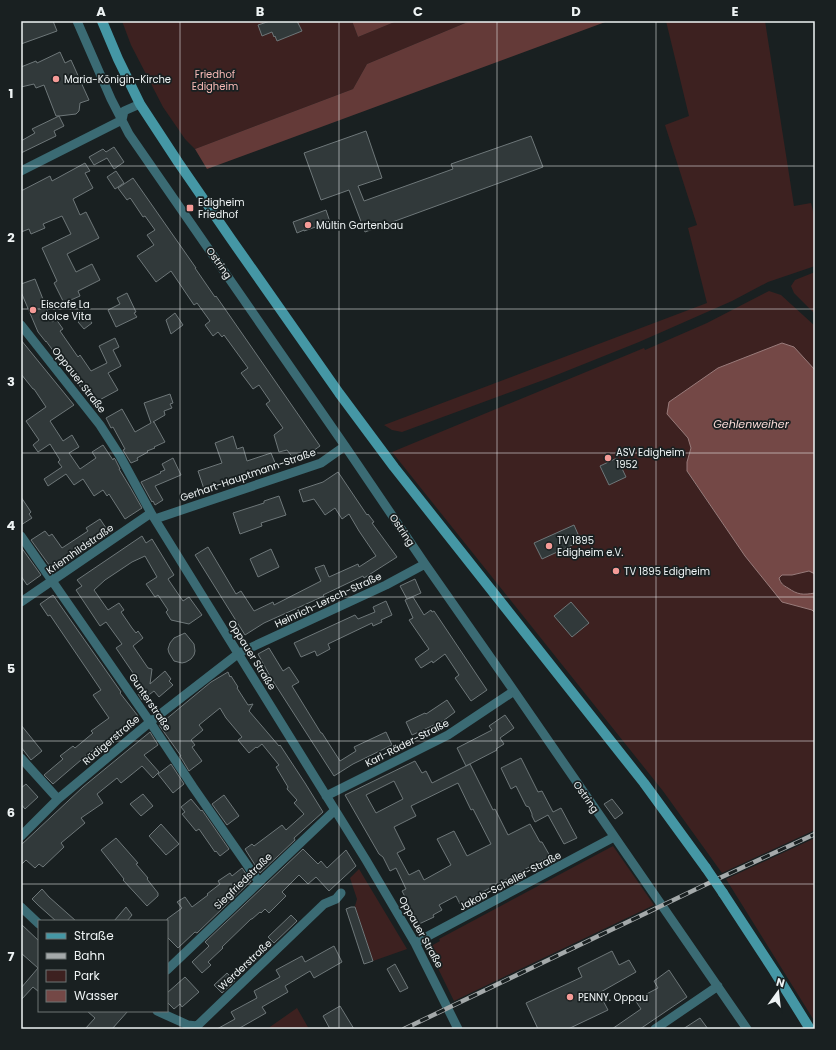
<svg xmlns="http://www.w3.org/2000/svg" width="836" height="1050" font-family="Poppins,sans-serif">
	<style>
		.green { fill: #3d2120 }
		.forest { fill: #643a38 }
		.water { fill: #744846; stroke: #997b7a }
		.building { fill: #31393a; stroke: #6e7779; fill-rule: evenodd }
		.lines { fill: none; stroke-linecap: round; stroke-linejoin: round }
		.street { stroke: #3b6b74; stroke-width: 9 }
		.secondary { stroke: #4597a5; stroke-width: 10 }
		.rail-casing { stroke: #a4a9aa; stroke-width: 4.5 }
		.rail { stroke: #192021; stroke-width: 3; stroke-dasharray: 9; stroke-linecap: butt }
		.secondary-bridge { stroke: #4597a5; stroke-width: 10 }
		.grid { fill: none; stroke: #eef3f4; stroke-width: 1; stroke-opacity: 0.55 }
		.poi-dot { fill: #f59b97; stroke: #192021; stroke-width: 1.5 }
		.labels { text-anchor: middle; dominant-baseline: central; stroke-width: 3.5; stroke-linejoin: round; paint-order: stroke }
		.park-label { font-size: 10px; fill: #f7b9b5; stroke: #192021 }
		.poi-label { font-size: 10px; fill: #eef3f4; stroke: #192021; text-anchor: start }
		.street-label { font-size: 10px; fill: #eef3f4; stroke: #192021 }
		.water-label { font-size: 11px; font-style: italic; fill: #fcdcd9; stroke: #192021 }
		.neatline { fill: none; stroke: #eef3f4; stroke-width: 1.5 }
		.grid-label { font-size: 13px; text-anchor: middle; font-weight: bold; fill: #eef3f4 }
	</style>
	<rect width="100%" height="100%" fill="#192021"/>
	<!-- green -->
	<path class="green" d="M 122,21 L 352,21 L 358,37 L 397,21 L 470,21 L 367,64 L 353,89 L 195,149 L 185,139 L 163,107 L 131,45 Z
		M 666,21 L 765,21 L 794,206 L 811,203 L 815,219 L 815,266 L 768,282 L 732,301 L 639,342 L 549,378 L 402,432 L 392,430 L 384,425 L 707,303 L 688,228 L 697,225 L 665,125 L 689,116 Z
		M 815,272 L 815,314 L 794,293 L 791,286 L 795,280 Z
		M 769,291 L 781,295 L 815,326 L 815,370 L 794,347 L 667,414 L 688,438 L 691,448 L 687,462 L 687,472 L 745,556 L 782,602 L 812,610 L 815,613 L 815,830 L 722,873 L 663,791 L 392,452 L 644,348 L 645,350 L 707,323 Z
		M 809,571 L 815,574 L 815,593 L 805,595 L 797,594 L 782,584 L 779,578 L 782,575 L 792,575 Z
		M 815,838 L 815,1022 L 726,879 Z
		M 613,846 L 654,905 L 454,1001 L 429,950 L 431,946 L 440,941 L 439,939 Z
		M 359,869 L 407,949 L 373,961 L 355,906 L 357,899 L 350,878 Z
		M 297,1008 L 309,1029 L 267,1029 Z"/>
	<!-- forest -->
	<path class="forest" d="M 352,21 L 397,21 L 358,37 Z
		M 470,21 L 608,21 L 207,169 L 195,149 L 353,89 L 367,64 Z"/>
	<!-- water -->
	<path class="water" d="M 782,343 L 794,347 L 815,370 L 815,574 L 809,571 L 792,575 L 782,575 L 779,578 C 781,584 783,585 788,588 C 798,595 803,595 815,593 L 815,613 L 812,610 L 782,602 L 745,556 L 687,471 L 687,462 L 691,448 L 688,438 L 667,414 L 669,402 L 718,368 Z"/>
	<!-- building -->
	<path class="building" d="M 21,21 L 53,21 L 57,31 L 21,44 Z
		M 270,21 L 297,21 L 302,31 L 277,41 L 275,36 L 274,37 L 272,32 L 262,36 L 258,25 Z
		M 60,52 L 65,63 L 71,60 L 89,100 L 80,103 L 79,111 L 76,114 L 59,116 L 64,126 L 54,131 L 56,136 L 21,153 L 21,141 L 35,133 L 32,129 L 59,116 L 56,116 L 44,85 L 36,88 L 34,84 L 21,87 L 21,67 L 36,61 L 37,63 Z
		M 366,131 L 382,178 L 358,186 L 364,201 L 453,169 L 451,164 L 531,136 L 543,167 L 365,232 L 349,190 L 321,200 L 304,153 Z
		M 114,147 L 124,162 L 114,169 L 107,158 L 94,165 L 89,157 L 103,149 L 106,152 Z
		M 85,163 L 90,171 L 85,173 L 93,188 L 73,199 L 80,215 L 86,212 L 99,238 L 67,254 L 76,272 L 92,264 L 100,280 L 78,291 L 80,296 L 64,303 L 54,283 L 57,281 L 42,248 L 71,234 L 62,216 L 43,224 L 45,228 L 31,234 L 29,229 L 21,232 L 21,191 L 50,176 L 52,181 Z
		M 116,171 L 124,183 L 115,189 L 107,177 Z
		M 133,178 L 196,268 L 195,268 L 215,297 L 216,296 L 266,368 L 320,446 L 306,456 L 294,459 L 287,450 L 279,452 L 274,435 L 283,428 L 266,404 L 270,401 L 259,385 L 253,389 L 241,373 L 248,368 L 224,335 L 222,337 L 218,332 L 213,336 L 205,325 L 210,321 L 197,303 L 194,305 L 171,271 L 156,282 L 137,256 L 154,245 L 147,235 L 155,230 L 145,216 L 143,217 L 131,199 L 130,198 L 127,200 L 118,188 Z
		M 326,210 L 330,222 L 304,231 L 304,230 L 297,233 L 293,222 Z
		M 35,279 L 52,322 L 56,319 L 63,329 L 60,331 L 78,357 L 80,355 L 91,371 L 107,363 L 99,346 L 115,338 L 119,347 L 113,350 L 121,366 L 108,373 L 118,390 L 92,404 L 83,387 L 81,388 L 73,373 L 71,375 L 46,341 L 46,342 L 38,332 L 21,292 L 21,284 Z
		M 127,293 L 136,312 L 134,313 L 137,317 L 116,327 L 108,310 L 120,304 L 117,298 Z
		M 175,313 L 183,325 L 171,334 L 166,320 Z
		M 86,315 L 92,323 L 84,329 L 78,322 Z
		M 21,340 L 74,405 L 50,421 L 63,441 L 72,435 L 79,447 L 69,453 L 80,469 L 96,458 L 92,452 L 103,445 L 113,460 L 114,458 L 115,459 L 120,469 L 119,469 L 130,487 L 142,508 L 125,519 L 109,494 L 107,496 L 103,490 L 94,496 L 83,479 L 74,485 L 66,474 L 48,486 L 44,479 L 62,467 L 58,462 L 60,460 L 50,444 L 38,452 L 33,445 L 39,440 L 26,421 L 46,407 L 34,389 L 33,389 L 21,374 Z
		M 170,394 L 173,403 L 170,404 L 172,408 L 164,411 L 165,415 L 153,422 L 154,422 L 165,442 L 154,447 L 155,448 L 147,451 L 148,452 L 137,458 L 138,460 L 131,463 L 123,450 L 125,449 L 113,427 L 111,428 L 106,418 L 122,409 L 135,432 L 151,423 L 144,403 Z
		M 233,436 L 237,449 L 243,447 L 247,461 L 271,453 L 276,465 L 204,489 L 198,471 L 222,463 L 215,443 Z
		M 173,458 L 181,475 L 155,486 L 163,500 L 155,505 L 153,501 L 152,502 L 141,482 L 161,473 L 160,472 L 165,470 L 162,464 Z
		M 617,458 L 626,477 L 609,485 L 600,466 Z
		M 338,472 L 367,515 L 368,514 L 374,522 L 372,523 L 397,557 L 364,578 L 363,576 L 323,595 L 324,596 L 264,623 L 245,635 L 195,555 L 208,547 L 236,594 L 241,591 L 254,611 L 273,602 L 274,605 L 321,581 L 315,568 L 324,565 L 329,577 L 358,564 L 359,567 L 376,556 L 359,531 L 349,514 L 342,519 L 335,508 L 325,515 L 314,499 L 303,502 L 299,490 L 323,482 Z
		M 279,496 L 286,515 L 261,523 L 262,526 L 240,534 L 233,513 L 264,503 L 264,501 Z
		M 21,497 L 31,512 L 29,514 L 32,518 L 21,525 Z
		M 100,519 L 106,528 L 100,533 L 102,536 L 65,560 L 52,569 L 31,540 L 45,531 L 49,536 L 52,534 L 62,548 L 88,531 L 86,528 Z
		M 574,525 L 581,541 L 542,559 L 534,543 Z
		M 142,536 L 146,543 L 152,539 L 174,575 L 168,579 L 172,585 L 183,601 L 189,597 L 202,615 L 189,624 L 171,620 L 166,612 L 168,610 L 158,595 L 155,597 L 146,584 L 157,577 L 145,556 L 132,562 L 105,580 L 94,590 L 108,610 L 119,603 L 124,610 L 121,612 L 132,628 L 136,633 L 138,631 L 143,638 L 133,646 L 148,668 L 152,669 L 150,684 L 165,671 L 171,679 L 169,681 L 173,685 L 159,697 L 154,691 L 142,700 L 138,694 L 144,689 L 116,648 L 122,644 L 106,622 L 100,626 L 76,590 L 82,586 L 77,580 Z
		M 21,547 L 41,575 L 27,585 L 21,576 Z
		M 271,549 L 279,567 L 258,577 L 250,559 Z
		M 415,579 L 421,593 L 407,599 L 413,597 L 424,615 L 431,610 L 432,612 L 434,611 L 487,690 L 471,701 L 455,678 L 459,675 L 445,654 L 433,663 L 432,661 L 421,668 L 415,659 L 429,649 L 409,620 L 413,618 L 405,600 L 407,599 L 400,586 Z
		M 53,595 L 121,692 L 120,693 L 138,716 L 120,730 L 121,731 L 103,745 L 102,744 L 88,754 L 53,784 L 44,775 L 63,759 L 60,756 L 73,746 L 75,748 L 93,733 L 91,731 L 109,718 L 93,695 L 101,690 L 50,615 L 48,616 L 40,604 Z
		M 386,601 L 392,615 L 381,620 L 382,622 L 373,626 L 372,623 L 328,644 L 330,649 L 317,656 L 315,651 L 301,657 L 294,643 L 355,615 L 358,619 L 375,612 L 373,607 Z
		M 571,602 L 589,623 L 572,637 L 554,616 Z
		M 185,633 L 194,644 L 195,651 L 194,655 L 191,659 L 186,662 L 182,663 L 174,661 L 169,653 L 168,649 L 170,643 L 174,638 Z
		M 269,648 L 283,671 L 289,667 L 299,682 L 292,686 L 321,733 L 322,733 L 340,761 L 356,751 L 354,747 L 386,732 L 392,745 L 353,764 L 334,776 L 271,678 L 258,654 Z
		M 228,672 L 230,677 L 231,676 L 238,687 L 237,688 L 248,705 L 253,704 L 249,711 L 279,746 L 280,745 L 305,783 L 323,812 L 294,838 L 295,840 L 260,873 L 245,849 L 252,844 L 254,846 L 282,825 L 286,830 L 304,814 L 294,803 L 297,800 L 287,789 L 288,787 L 276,767 L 279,765 L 262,744 L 257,748 L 256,747 L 249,753 L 238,740 L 242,737 L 226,718 L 220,708 L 199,725 L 203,730 L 191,740 L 195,745 L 192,747 L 202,761 L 189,771 L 180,756 L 181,756 L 159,725 L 211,682 Z
		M 447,700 L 455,712 L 443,721 L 412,735 L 406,722 L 425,713 L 426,714 Z
		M 505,715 L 514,728 L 500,738 L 504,744 L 496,749 L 497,750 L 466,766 L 457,748 L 492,730 L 489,726 Z
		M 21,725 L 42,751 L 31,760 L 21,747 Z
		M 150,732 L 158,745 L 144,755 L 159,772 L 153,778 L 142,766 L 121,783 L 117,778 L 97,794 L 103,803 L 81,818 L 85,823 L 61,843 L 64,847 L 43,867 L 39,864 L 35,868 L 26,860 L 21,865 L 21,845 L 83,787 Z
		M 521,758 L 538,792 L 542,791 L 553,812 L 561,808 L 577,838 L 564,844 L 548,815 L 535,822 L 532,816 L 532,814 L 529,807 L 526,806 L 516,786 L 511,789 L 501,768 Z
		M 415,761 L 422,773 L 426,771 L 432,783 L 470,764 L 493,810 L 495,809 L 508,835 L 530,824 L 540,842 L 542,842 L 550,856 L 460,904 L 456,896 L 439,905 L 442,910 L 433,915 L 434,917 L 419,924 L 402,891 L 406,889 L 396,868 L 390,871 L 383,857 L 379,854 L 345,795 ZM 394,781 L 403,799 L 376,813 L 366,795 ZM 458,783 L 471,810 L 473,809 L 491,844 L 467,856 L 454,831 L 437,839 L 451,865 L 424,880 L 419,870 L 409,875 L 397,853 L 405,849 L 394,827 L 416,816 L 411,806 Z
		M 171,764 L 184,784 L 173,793 L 158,774 Z
		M 26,784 L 38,797 L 25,809 L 21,804 L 21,788 Z
		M 143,794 L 153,806 L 141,816 L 130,804 Z
		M 224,795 L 239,816 L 227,825 L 212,804 Z
		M 191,799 L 201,811 L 202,810 L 229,849 L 220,856 L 216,851 L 215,852 L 199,829 L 196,831 L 182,814 L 185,812 L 181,807 Z
		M 612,799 L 623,813 L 615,819 L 604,804 Z
		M 161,824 L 179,844 L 166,855 L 149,836 Z
		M 116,838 L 138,863 L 136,864 L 148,878 L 147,879 L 158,893 L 158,896 L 147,906 L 123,880 L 124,879 L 101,850 Z
		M 303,849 L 318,864 L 321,861 L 327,868 L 346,850 L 356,866 L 329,891 L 316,877 L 308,884 L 299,875 L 282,892 L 286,896 L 269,913 L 265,909 L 261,913 L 260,912 L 252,919 L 251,919 L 222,947 L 223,948 L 208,962 L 211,965 L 202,973 L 192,962 L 209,946 L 205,942 Z
		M 242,868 L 251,881 L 197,933 L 195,932 L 178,948 L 167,937 L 167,919 L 182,908 L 177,902 L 185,897 L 192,907 L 208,895 L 207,894 L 220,884 L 218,881 L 230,873 L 232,876 Z
		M 42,889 L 49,897 L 76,921 L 56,921 L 38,905 L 32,899 Z
		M 126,907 L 132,915 L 127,921 L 114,921 Z
		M 351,907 L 355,907 L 373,961 L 364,964 L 346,909 Z
		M 291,915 L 297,921 L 274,943 L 268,937 Z
		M 21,924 L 39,941 L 39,992 L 33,987 L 21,1000 L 21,988 L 38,968 L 21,953 Z
		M 334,946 L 342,962 L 314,978 L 310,971 L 285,986 L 288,992 L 262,1007 L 266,1013 L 238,1029 L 217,1029 L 235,1019 L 231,1012 L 257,998 L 254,991 L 280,977 L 276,970 L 302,956 L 305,962 Z
		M 612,951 L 619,965 L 629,960 L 636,972 L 599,993 L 608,1010 L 568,1029 L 538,1029 L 526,1003 L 582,977 L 578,968 Z
		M 395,964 L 408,988 L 400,992 L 387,969 Z
		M 669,970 L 687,997 L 640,1029 L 612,1029 L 641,1009 L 635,1000 L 658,988 L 654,981 Z
		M 227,973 L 235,981 L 222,993 L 214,985 Z
		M 185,977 L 199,992 L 182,1007 L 180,1004 L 174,1009 L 167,1002 L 167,993 Z
		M 340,1006 L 354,1029 L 330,1029 L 323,1016 Z
		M 87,1011 L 128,1011 L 112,1029 L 85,1029 L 95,1018 Z
		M 700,1018 L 708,1029 L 683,1029 Z"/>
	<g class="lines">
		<!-- street -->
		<path class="street" d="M 77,21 L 111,99 L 129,134 L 345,446 L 425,564 L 514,691 L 747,1029
			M 21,171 L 122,120 L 124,111 L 140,104
			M 21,325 L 100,425 L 120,456 L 151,513 L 366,860 L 415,943 L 458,1029
			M 155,519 L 321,463 L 345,446
			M 21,536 L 150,722 L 193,787 L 259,882
			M 21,602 L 151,513
			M 21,758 L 58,799
			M 326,796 L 448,735 L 514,691
			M 21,836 L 58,799 L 150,722 L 239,653 L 386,585 L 425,564
			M 21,907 L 39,924
			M 415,943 L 614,837
			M 167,970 L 335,810
			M 157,1011 L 188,1025 L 197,1026 L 324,904 L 336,899 L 341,893
			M 655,1029 L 718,986"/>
		<!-- secondary -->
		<path class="secondary" d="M 102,21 L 118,59 L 140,104 L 178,162 L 231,239 L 339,393 L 394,467 L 644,783 L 706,868
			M 723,893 L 774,971 L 810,1029"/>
		<defs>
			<path id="rail" d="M 404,1029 L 711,882 L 815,834"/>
		</defs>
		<!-- rail casing -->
		<use href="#rail" class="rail-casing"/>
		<!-- rail -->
		<use href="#rail" class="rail"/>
		<!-- secondary-bridge -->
		<path class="secondary-bridge" d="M 706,868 L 723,893"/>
	</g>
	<!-- grid -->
	<path class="grid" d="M 180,21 L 180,1029M 339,21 L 339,1029M 497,21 L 497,1029M 656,21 L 656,1029M 21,166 L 815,166M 21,309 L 815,309M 21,453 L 815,453M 21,597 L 815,597M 21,741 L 815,741M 21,884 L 815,884"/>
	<!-- markers -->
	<g class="poi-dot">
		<circle cx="56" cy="79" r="4"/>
		<rect x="186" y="204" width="8" height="8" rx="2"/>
		<circle cx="308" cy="225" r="4"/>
		<circle cx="33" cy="310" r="4"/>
		<circle cx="608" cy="458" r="4"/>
		<circle cx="549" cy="546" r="4"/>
		<circle cx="616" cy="571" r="4"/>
		<circle cx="570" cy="997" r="4"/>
	</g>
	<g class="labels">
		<!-- park labels -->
		<g class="park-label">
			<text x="215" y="74">Friedhof<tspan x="215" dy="12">Edigheim</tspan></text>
		</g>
		<!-- poi labels -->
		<g class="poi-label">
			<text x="64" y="79">Maria-Königin-Kirche</text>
			<text x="198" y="202">Edigheim<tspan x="198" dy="12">Friedhof</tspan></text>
			<text x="316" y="225">Mültin Gartenbau</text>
			<text x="41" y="304">Eiscafe La<tspan x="41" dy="12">dolce Vita</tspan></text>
			<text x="616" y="452">ASV Edigheim<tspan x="616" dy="12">1952</tspan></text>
			<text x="557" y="540">TV 1895<tspan x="557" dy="12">Edigheim e.V.</tspan></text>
			<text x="624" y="571">TV 1895 Edigheim</text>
			<text x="578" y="997">PENNY. Oppau</text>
		</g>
		<!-- street labels -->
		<g class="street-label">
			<text transform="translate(219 263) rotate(55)">Ostring</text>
			<text transform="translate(79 380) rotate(52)">Oppauer Straße</text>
			<text transform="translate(248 475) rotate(-19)">Gerhart-Hauptmann-Straße</text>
			<text transform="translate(402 530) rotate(56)">Ostring</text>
			<text transform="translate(80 549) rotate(-35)">Kriemhildstraße</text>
			<text transform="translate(328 600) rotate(-25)">Heinrich-Lersch-Straße</text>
			<text transform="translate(252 655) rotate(58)">Oppauer Straße</text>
			<text transform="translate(150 702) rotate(56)">Gunterstraße</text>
			<text transform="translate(111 740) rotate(-40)">Rüdigerstraße</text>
			<text transform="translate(407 743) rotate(-27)">Karl-Räder-Straße</text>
			<text transform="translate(586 797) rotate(55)">Ostring</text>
			<text transform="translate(243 881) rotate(-44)">Siegfriedstraße</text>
			<text transform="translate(510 881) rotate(-28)">Jakob-Scheller-Straße</text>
			<text transform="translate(421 932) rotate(61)">Oppauer Straße</text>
			<text transform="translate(245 965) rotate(-43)">Werderstraße</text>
		</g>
		<!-- water labels -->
		<g class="water-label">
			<text x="751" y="424">Gehlenweiher</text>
		</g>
	</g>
	<!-- border -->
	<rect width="836" height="1050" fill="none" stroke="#192021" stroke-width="44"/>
	<!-- legend -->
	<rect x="38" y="920" width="130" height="92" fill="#192021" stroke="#6e7475"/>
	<rect x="46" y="933" width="20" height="6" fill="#4597a5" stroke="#6e7475"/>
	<text x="74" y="940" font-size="12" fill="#eef3f4">Straße</text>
	<rect x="46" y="953" width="20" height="6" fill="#a4a9aa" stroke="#6e7475"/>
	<text x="74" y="960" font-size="12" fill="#eef3f4">Bahn</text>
	<rect x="46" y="970" width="20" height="12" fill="#3d2120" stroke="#6e7475"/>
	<text x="74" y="980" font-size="12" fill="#eef3f4">Park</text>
	<rect x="46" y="990" width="20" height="12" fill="#744846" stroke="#6e7475"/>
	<text x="74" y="1000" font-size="12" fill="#eef3f4">Wasser</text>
	<!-- north arrow -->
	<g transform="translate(778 992) rotate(15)" stroke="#192021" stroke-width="3" paint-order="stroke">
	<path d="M0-3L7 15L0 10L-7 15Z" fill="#eef3f4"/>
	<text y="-6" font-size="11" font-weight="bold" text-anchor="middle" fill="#eef3f4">N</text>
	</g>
	<rect x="22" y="22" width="792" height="1006" class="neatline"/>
	<g class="grid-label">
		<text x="101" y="16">A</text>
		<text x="260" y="16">B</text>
		<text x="418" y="16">C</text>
		<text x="576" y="16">D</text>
		<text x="735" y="16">E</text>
		<text x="11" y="98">1</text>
		<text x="11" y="242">2</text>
		<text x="11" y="386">3</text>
		<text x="11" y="530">4</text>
		<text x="11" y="673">5</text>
		<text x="11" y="817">6</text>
		<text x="11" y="961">7</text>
	</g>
</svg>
